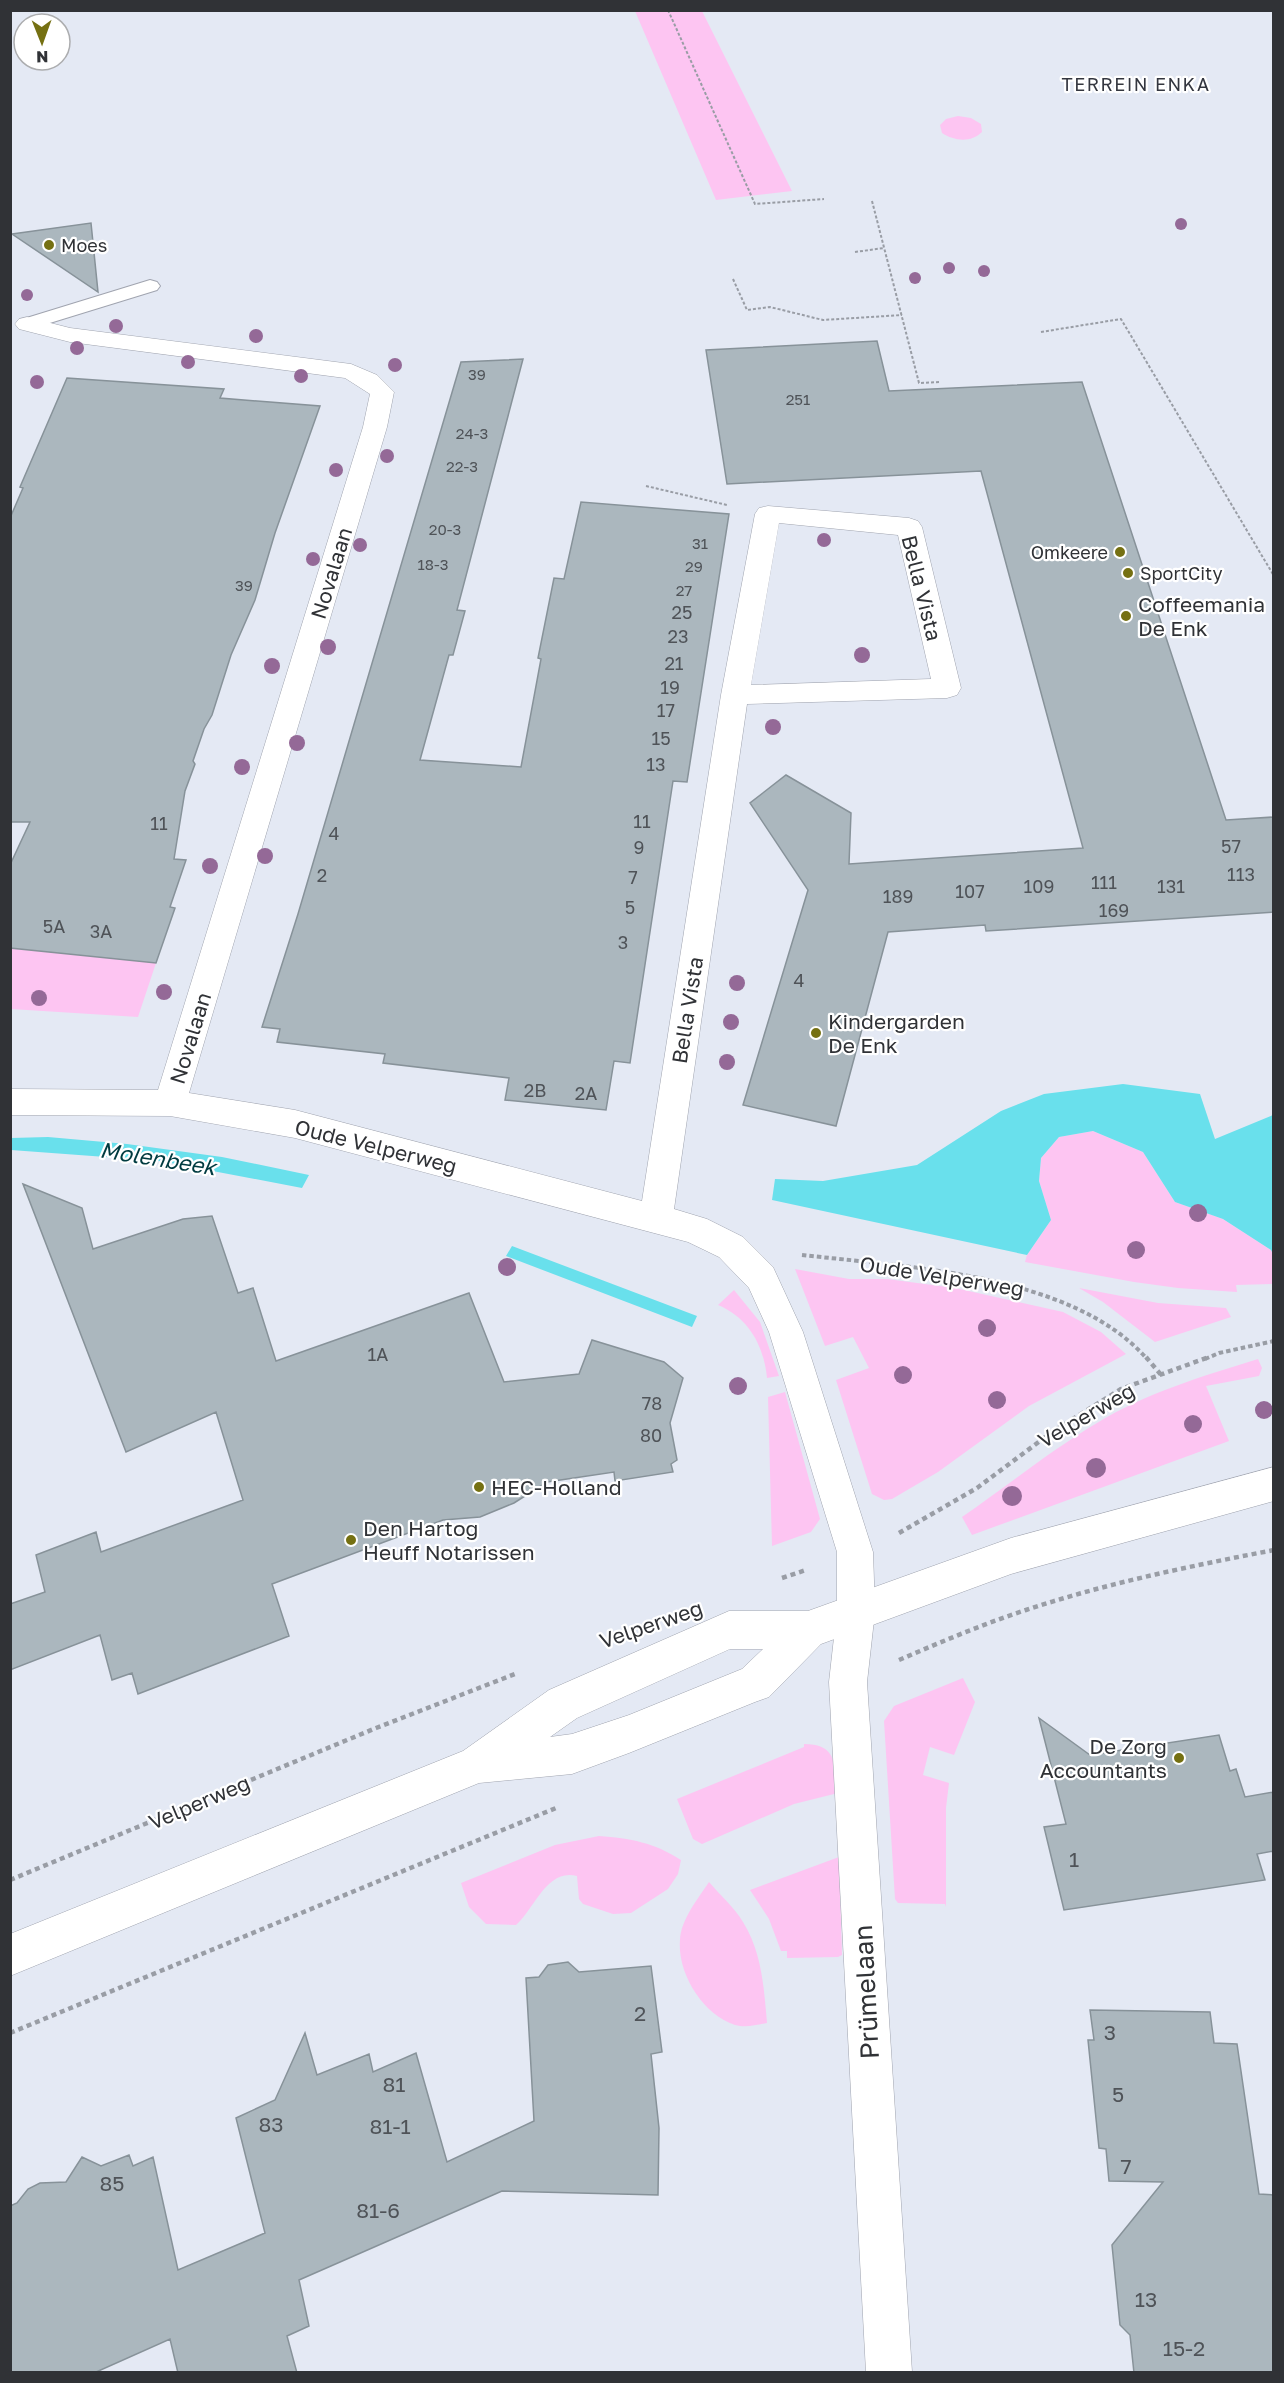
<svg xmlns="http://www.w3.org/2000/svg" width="1284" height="2383" font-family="'Golos Text',sans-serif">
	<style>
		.green { fill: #fdc5f2 }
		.water { fill: #69e0ec }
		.building { fill: #abb7be; stroke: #879299; stroke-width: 1.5 }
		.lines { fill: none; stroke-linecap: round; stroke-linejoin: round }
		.service-casing { stroke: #a0a4af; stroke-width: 2 }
		.minor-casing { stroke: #a0a4af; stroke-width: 1 }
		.secondary-casing { stroke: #a0a4af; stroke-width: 1 }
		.path-far2 { stroke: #999da5; stroke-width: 2; stroke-dasharray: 3 2; stroke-linecap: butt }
		.path-far1 { stroke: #999da5; stroke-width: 4; stroke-dasharray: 4.5 3; stroke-linecap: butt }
		.path { stroke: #999da5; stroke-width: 4.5; stroke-dasharray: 5 4; stroke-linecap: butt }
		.service { fill: #fff; fill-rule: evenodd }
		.minor { fill: #fff; fill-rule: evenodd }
		.secondary { fill: #fff; fill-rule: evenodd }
		.tree { fill: #946997 }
		.poi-dot { fill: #757012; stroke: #fff; stroke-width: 2 }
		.labels { text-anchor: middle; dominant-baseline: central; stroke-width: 4.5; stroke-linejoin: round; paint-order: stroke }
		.far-number-label { font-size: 15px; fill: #4f5358 }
		.far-neighbourhood-label { font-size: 18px; letter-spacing: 1.5px; fill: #33363f; stroke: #fff }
		.far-poi-label { font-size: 18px; fill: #303236; stroke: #fff; text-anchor: start }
		.number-label { font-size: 18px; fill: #4f5358 }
		.street-label { font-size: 21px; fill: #303236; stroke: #fff }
		.poi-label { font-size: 21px; fill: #303236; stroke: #fff; text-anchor: start }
		.near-number-label { font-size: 21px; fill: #4f5358 }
		.water-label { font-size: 22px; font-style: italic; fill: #003b40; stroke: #fff }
		.near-street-label { font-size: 26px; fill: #303236; stroke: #fff }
	</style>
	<rect width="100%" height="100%" fill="#e4e9f4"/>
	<!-- green -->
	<path class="green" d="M 635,11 L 702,11 L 792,191 L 716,200 Z
		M 958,116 L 971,118 L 981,124 L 982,132 C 971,143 954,141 942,133 L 940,125 L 946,119 Z
		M 10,947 L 156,963 L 138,1017 L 11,1009 Z
		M 1093,1131 L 1143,1152 L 1175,1202 L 1223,1219 L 1271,1250 L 1273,1254 L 1273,1284 L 1236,1285 L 1237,1292 L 1178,1288 L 1134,1282 L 1025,1262 L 1027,1255 L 1051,1220 L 1039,1181 L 1041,1158 L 1059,1137 Z
		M 795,1269 L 849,1279 L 887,1279 L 955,1288 L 1063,1312 L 1101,1332 L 1126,1354 L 1029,1406 L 938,1472 L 892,1499 L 884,1500 L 872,1494 L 836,1380 L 869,1368 L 853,1337 L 825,1346 Z
		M 1079,1288 L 1158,1303 L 1226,1308 L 1231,1317 L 1155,1342 L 1103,1302 Z
		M 734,1290 L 760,1322 L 779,1376 L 767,1378 C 764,1346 749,1318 718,1305 Z
		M 1258,1359 L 1262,1368 L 1259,1376 L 1206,1386 L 1229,1441 L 972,1535 L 962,1517 C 1007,1486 1050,1451 1097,1423 C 1146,1393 1203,1376 1258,1359 Z
		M 785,1392 L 820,1519 L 811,1532 L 772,1546 L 768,1397 Z
		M 963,1678 L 975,1702 L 954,1755 L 930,1747 L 923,1775 L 949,1783 L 946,1808 L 946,1907 L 945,1904 L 898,1903 L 895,1899 L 884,1721 L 894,1706 Z
		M 804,1744 C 838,1744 834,1765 837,1791 L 834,1794 L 794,1804 L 702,1844 L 693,1839 L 677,1799 L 804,1747 Z
		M 599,1836 C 630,1838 655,1843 681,1860 L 678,1874 L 668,1889 L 631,1913 L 613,1914 L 583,1904 L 579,1899 L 577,1876 C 547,1868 535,1908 516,1925 L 486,1924 L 469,1907 L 461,1883 L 555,1845 Z
		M 839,1857 L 842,1955 L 838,1957 L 787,1958 L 787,1951 L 781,1951 L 769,1919 L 750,1890 Z
		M 709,1882 C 720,1895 734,1907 743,1922 C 762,1952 764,1989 767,2023 C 756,2025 746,2028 735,2025 C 703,2015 677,1973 680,1940 C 681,1919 698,1899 709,1882 Z"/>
	<!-- water -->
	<path class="water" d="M 1123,1084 L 1200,1094 L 1215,1139 L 1273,1115 L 1273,1254 L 1271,1250 L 1223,1219 L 1175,1202 L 1143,1152 L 1093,1131 L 1059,1137 L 1041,1158 L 1039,1181 L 1051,1220 L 1027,1255 L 772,1200 L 775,1179 L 823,1181 L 917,1165 L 1001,1111 L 1044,1094 Z
		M 48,1137 L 127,1144 L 222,1157 L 309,1175 L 302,1188 L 160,1161 L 11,1150 L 11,1138 Z
		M 512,1246 L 697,1316 L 692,1327 L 506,1256 Z"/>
	<!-- building -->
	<path class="building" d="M 91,223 L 98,292 L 12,234 Z
		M 877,341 L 889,391 L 1082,382 L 1226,820 L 1274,817 L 1274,912 L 986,931 L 985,925 L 888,932 L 836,1126 L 743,1105 L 808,890 L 750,803 L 786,775 L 851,813 L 849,864 L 1083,848 L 981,471 L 727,484 L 706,350 Z
		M 523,359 L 457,610 L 465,611 L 453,655 L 449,655 L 420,760 L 521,767 L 541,659 L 538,658 L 554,578 L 564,579 L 581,502 L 729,514 L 687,782 L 673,781 L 630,1063 L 614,1061 L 606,1110 L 505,1100 L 509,1078 L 383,1063 L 385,1054 L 277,1042 L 280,1029 L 262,1027 L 298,914 L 461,362 Z
		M 67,378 L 224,389 L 220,398 L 320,406 L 275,533 L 255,600 L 231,655 L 212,715 L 204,729 L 193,761 L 195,764 L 185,791 L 174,859 L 186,860 L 170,907 L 175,908 L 156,963 L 10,948 L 10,865 L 30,822 L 10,822 L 10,518 L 23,488 L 20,487 Z
		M 23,1184 L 82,1208 L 93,1249 L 183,1219 L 212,1216 L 238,1293 L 253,1288 L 276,1361 L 469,1293 L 504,1382 L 579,1374 L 592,1340 L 664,1362 L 683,1378 L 670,1423 L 677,1460 L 671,1464 L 673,1472 L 615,1481 L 614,1472 L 547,1482 L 514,1503 L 480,1517 L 443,1520 L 272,1584 L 289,1636 L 138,1694 L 132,1673 L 112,1680 L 100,1635 L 10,1670 L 10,1604 L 45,1592 L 36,1555 L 96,1532 L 101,1552 L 243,1500 L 216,1412 L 126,1452 Z
		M 1039,1718 L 1090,1755 L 1219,1735 L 1230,1771 L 1236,1769 L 1245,1797 L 1274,1792 L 1274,1851 L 1257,1854 L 1265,1880 L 1064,1910 L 1044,1827 L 1066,1824 Z
		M 568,1962 L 579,1972 L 651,1966 L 662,2052 L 651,2054 L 659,2128 L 658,2195 L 502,2191 L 299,2280 L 309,2326 L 287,2336 L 297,2373 L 178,2373 L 170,2339 L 94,2373 L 10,2373 L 10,2206 L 17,2203 L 28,2189 L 40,2183 L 66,2182 L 82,2157 L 101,2166 L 129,2155 L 133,2166 L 153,2157 L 178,2270 L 265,2233 L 236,2118 L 275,2100 L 305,2033 L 317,2075 L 369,2054 L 373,2072 L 416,2053 L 447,2162 L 534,2121 L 526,1978 L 539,1977 L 548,1965 Z
		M 1090,2010 L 1210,2012 L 1214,2043 L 1237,2044 L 1259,2194 L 1274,2195 L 1274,2373 L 1134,2373 L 1130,2335 L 1120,2325 L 1112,2245 L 1163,2182 L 1109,2181 L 1106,2149 L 1099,2148 L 1088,2040 L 1094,2040 Z"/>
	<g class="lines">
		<defs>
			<path id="service" d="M 150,280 L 157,282 L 160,286 L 157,290 L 27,330 L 20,328 L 17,324 L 20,320 Z"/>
			<path id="minor" d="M 27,317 L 70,328 L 351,364 L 377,375 L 394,392 L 387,427 L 189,1093 L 295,1110 L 642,1201 L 721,695 L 755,514 L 759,508 L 768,506 L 909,518 L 918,521 L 922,527 L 961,688 L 957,695 L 947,698 L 747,704 L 674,1209 L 707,1219 L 743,1237 L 773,1267 L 803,1332 L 873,1552 L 875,1611 L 867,1682 L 912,2372 L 866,2372 L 829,1682 L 837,1611 L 837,1552 L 769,1332 L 749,1288 L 719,1257 L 688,1242 L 295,1138 L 170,1116 L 10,1115 L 10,1089 L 158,1090 L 363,427 L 370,394 L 345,378 L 70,342 L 19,329 L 15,324 L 19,319 ZM 779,523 L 898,535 L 931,679 L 751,685 Z"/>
			<path id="secondary" d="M 1274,1467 L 1274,1501 L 1011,1574 L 821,1644 L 769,1697 L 755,1702 L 629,1753 L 572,1774 L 479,1783 L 10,1976 L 10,1934 L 463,1751 L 549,1690 L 729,1611 L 808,1611 L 1011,1538 ZM 730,1649 L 763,1649 L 742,1669 L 629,1715 L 572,1734 L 550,1737 L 577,1718 Z"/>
		</defs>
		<!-- service casing -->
		<use href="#service" class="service-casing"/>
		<!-- minor casing -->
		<use href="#minor" class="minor-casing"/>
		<!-- secondary casing -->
		<use href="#secondary" class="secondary-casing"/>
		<!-- path-far2 -->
		<path class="path-far2" d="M 668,10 L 755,204 L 824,199
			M 872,201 L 919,383 L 941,382
			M 855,252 L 884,248
			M 733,279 L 747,310 L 770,307 L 823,320 L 902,315
			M 1041,332 L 1121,319 L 1274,576
			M 646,486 L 727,505"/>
		<!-- path-far1 -->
		<path class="path-far1" d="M 802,1255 C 908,1267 1073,1274 1147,1359
			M 1205,1359 L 1219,1353 L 1274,1341"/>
		<!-- path -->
		<path class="path" d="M 1146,1357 L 1162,1376
			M 899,1533 L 977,1488 L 1052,1432 L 1121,1389 L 1209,1357
			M 782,1578 L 806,1570
			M 899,1660 C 941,1642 983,1624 1026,1610 C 1107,1583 1191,1566 1274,1550
			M 10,1880 L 376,1728 L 515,1674
			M 10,2033 L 556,1808"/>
		<!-- service -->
		<use href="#service" class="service"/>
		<!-- minor -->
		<use href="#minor" class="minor"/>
		<!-- secondary -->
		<use href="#secondary" class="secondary"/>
	</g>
	<!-- trees -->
	<g class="tree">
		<circle cx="1181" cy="224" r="6"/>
		<circle cx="949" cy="268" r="6"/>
		<circle cx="984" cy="271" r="6"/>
		<circle cx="915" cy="278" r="6"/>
		<circle cx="27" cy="295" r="6"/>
		<circle cx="116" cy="326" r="7"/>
		<circle cx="256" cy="336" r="7"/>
		<circle cx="77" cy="348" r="7"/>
		<circle cx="188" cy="362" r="7"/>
		<circle cx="395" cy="365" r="7"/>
		<circle cx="301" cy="376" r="7"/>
		<circle cx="37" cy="382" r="7"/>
		<circle cx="387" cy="456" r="7"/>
		<circle cx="336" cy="470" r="7"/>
		<circle cx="824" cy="540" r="7"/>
		<circle cx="360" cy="545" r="7"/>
		<circle cx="313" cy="559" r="7"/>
		<circle cx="328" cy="647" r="8"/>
		<circle cx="862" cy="655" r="8"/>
		<circle cx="272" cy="666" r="8"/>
		<circle cx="773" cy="727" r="8"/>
		<circle cx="297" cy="743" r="8"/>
		<circle cx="242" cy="767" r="8"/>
		<circle cx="265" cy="856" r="8"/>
		<circle cx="210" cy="866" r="8"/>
		<circle cx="737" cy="983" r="8"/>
		<circle cx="164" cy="992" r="8"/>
		<circle cx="39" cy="998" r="8"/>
		<circle cx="731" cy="1022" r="8"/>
		<circle cx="727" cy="1062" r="8"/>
		<circle cx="1198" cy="1213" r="9"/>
		<circle cx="1136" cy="1250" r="9"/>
		<circle cx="507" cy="1267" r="9"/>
		<circle cx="987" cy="1328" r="9"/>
		<circle cx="903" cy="1375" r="9"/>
		<circle cx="738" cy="1386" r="9"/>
		<circle cx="997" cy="1400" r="9"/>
		<circle cx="1264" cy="1410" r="9"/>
		<circle cx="1193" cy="1424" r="9"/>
		<circle cx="1096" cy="1468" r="10"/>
		<circle cx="1012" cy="1496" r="10"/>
	</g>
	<!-- markers -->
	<g class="poi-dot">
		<circle cx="49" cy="245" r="6"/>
		<circle cx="1120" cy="552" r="6"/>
		<circle cx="1128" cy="573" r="6"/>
		<circle cx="1126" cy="616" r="6"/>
		<circle cx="816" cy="1033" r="6"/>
		<circle cx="479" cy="1487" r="6"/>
		<circle cx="351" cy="1540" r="6"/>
		<circle cx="1179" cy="1758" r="6"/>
	</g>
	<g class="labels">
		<!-- far-number labels -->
		<g class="far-number-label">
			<text x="477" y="374">39</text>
			<text x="798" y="399">251</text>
			<text x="472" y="433">24-3</text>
			<text x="462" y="466">22-3</text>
			<text x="445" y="529">20-3</text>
			<text x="700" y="543">31</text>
			<text x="433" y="564">18-3</text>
			<text x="694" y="566">29</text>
			<text x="244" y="585">39</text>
			<text x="684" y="590">27</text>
		</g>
		<!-- far-neighbourhood labels -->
		<g class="far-neighbourhood-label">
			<text x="1136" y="84">TERREIN ENKA</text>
		</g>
		<!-- far-poi labels -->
		<g class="far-poi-label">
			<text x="61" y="245">Moes</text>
			<text x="1108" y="552" text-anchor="end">Omkeere</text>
			<text x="1140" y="573">SportCity</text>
		</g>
		<!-- number labels -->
		<g class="number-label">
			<text x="682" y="612">25</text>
			<text x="678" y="636">23</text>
			<text x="674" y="663">21</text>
			<text x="670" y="687">19</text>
			<text x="666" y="710">17</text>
			<text x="661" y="738">15</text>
			<text x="656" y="764">13</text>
			<text x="642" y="821">11</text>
			<text x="159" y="823">11</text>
			<text x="334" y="833">4</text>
			<text x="1231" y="846">57</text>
			<text x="639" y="847">9</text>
			<text x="1241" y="874">113</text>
			<text x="322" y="875">2</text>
			<text x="633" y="877">7</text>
			<text x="1104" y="882">111</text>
			<text x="1039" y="886">109</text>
			<text x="1171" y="886">131</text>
			<text x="970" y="891">107</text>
			<text x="898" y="896">189</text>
			<text x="630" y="907">5</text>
			<text x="1114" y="910">169</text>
			<text x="54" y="926">5A</text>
			<text x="101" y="931">3A</text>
			<text x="623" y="942">3</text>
			<text x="799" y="980">4</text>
			<text x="535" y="1090">2B</text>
			<text x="586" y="1093">2A</text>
			<text x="378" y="1354">1A</text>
			<text x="652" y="1403">78</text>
			<text x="651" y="1435">80</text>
		</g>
		<!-- street labels -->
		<g class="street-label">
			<text transform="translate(331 573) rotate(-73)">Novalaan</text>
			<text transform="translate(922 588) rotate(76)">Bella Vista</text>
			<text transform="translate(687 1010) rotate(-81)">Bella Vista</text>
			<text transform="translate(190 1038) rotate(-73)">Novalaan</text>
			<text transform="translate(376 1146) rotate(14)">Oude Velperweg</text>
			<text transform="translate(942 1276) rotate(9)">Oude Velperweg</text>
			<text transform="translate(1086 1415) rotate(-30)">Velperweg</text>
			<text transform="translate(651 1624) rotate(-19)">Velperweg</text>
			<text transform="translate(199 1802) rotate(-23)">Velperweg</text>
		</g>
		<!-- poi labels -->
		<g class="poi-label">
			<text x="1138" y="604">Coffeemania<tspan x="1138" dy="24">De Enk</tspan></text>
			<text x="828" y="1021">Kindergarden<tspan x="828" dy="24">De Enk</tspan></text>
			<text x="491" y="1487">HEC-Holland</text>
			<text x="363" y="1528">Den Hartog<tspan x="363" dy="24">Heuff Notarissen</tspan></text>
			<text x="1167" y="1746" text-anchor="end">De Zorg<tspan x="1167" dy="24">Accountants</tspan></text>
		</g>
		<!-- near-number labels -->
		<g class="near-number-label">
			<text x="1074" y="1859">1</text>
			<text x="640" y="2013">2</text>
			<text x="1110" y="2032">3</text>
			<text x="394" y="2084">81</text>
			<text x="1118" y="2094">5</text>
			<text x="271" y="2124">83</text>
			<text x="390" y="2126">81-1</text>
			<text x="1126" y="2166">7</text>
			<text x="112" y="2183">85</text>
			<text x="378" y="2210">81-6</text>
			<text x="1146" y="2299">13</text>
			<text x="1184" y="2348">15-2</text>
		</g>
		<!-- water labels -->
		<g class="water-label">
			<text transform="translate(158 1158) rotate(9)">Molenbeek</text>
		</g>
		<!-- near-street labels -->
		<g class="near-street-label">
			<text transform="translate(866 1992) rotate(-93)">Prümelaan</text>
		</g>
	</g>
	<!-- border -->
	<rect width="1284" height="2383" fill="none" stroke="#303236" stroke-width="24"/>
	<!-- north arrow -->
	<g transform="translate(42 42) rotate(179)"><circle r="28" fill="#ffffff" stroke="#acadaf" stroke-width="1.5"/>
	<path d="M0-4.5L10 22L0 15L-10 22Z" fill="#757012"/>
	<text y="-9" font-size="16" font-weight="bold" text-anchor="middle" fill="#303236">N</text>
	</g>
</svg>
